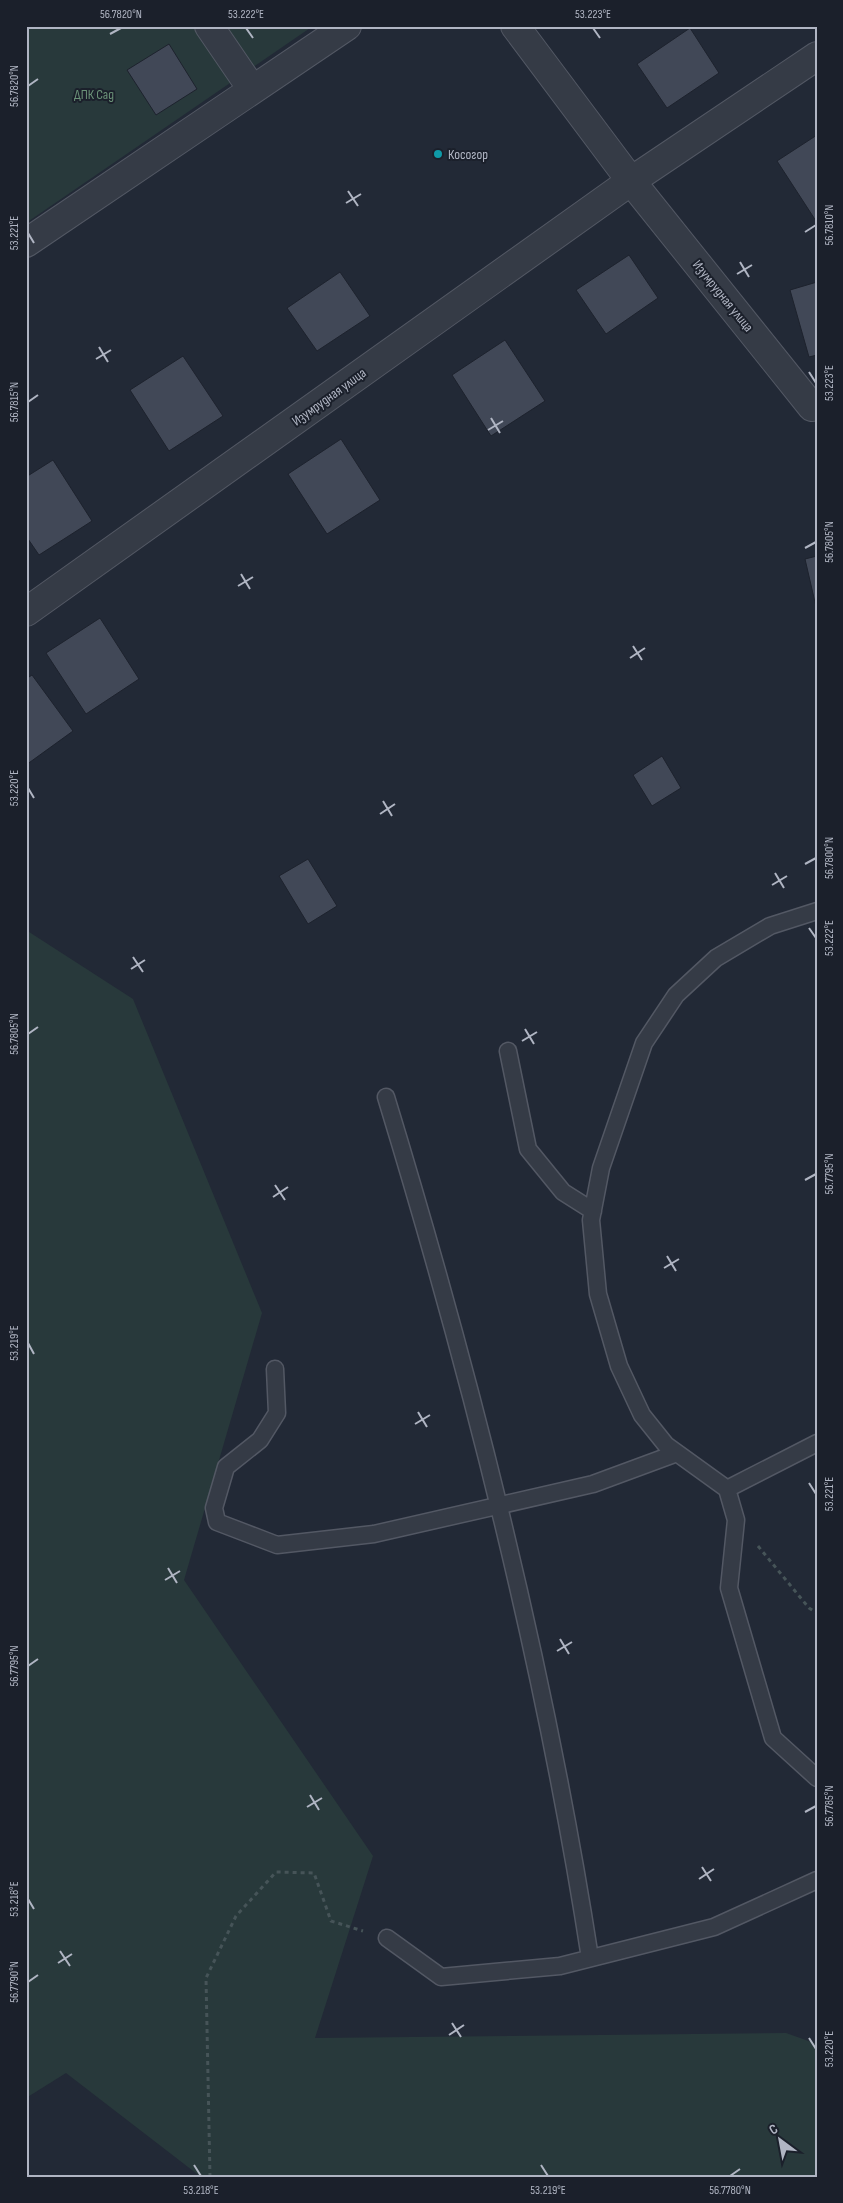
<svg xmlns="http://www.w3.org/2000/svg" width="843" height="2203" font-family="'Sofia Sans Condensed',sans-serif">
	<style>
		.green { fill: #28393b }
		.building { fill: #414857; stroke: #1d222d }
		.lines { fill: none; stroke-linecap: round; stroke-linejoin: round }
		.lane-casing { stroke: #535864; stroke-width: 19 }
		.street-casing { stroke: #535864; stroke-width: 30 }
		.path { stroke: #465458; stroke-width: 3; stroke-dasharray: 4 4; stroke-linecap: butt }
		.lane { stroke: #353b46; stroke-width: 16 }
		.street { stroke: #353b46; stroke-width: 28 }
		.ticks { fill: none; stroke: #b0b5c3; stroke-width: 2 }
		.culture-dot { fill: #0f9aa8; stroke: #1b202b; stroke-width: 2 }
		.labels { text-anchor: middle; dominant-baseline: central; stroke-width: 4; stroke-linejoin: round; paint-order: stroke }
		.park-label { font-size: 14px; fill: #6a9177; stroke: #1b202b }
		.poi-label { font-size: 14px; fill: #b0b5c3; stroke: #1b202b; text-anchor: start }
		.street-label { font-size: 14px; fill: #b0b5c3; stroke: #1b202b }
		.neatline { fill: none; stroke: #b0b5c3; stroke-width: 2 }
		.ticks-label { font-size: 12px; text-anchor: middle; fill: #b0b5c3 }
	</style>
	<rect width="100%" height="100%" fill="#222936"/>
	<!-- green -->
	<path class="green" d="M 26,26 L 313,26 L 26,223 Z
		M 26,930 L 133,999 L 262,1313 L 184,1580 L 373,1856 L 315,2038 L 786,2033 L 817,2044 L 817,2177 L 201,2177 L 66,2073 L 26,2098 Z"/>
	<!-- building -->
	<path class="building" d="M 690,28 L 719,73 L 667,108 L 637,64 Z
		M 169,44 L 197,89 L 156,115 L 127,70 Z
		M 817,135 L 817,221 L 816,221 L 777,161 Z
		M 629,255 L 658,298 L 606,334 L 576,290 Z
		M 340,272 L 370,316 L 317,351 L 287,308 Z
		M 817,282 L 817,355 L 809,357 L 790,290 Z
		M 505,340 L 545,401 L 491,436 L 452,375 Z
		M 183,356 L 223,416 L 169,451 L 130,390 Z
		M 341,439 L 380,500 L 327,534 L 288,474 Z
		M 53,460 L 92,521 L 39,555 L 26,536 L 26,477 Z
		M 817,556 L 817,611 L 805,559 Z
		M 100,618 L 139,679 L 86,714 L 46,653 Z
		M 32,675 L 73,731 L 26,765 L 26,679 Z
		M 662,756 L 681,788 L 652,806 L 633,775 Z
		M 308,859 L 337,906 L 308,924 L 279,876 Z"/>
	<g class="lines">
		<defs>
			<path id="lane" d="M 817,911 L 770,926 L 716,958 L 676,995 L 644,1043 L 601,1168 L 591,1220 L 598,1294 L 619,1366 L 642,1415 L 666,1445 L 727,1489 L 817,1443
				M 508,1051 L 528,1149 L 563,1192 L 593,1211
				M 386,1097 C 472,1379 545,1666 590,1958
				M 275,1369 L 277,1413 L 260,1440 L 226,1467 L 214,1508 L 217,1522 L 277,1545 L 374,1534 L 593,1484 L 677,1453
				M 727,1489 L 736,1520 L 729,1588 L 773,1738 L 817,1778
				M 387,1938 L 441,1977 L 560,1966 L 714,1927 L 817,1880"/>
			<path id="street" d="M 209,26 L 252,89
				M 515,26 L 631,181 L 812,407 L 817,405
				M 26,243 L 347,26
				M 26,612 L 631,181 L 817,56"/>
		</defs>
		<!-- lane casing -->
		<use href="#lane" class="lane-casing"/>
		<!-- street casing -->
		<use href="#street" class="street-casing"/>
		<!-- path -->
		<path class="path" d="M 758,1546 L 809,1608 L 817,1613
			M 210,2177 L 206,1978 L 236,1916 L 276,1872 L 314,1873 L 331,1921 L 363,1931"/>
		<!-- lane -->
		<use href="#lane" class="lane"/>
		<!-- street -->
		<use href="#street" class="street"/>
	</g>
	<!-- ticks -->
	<path class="ticks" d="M 246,28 L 253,38M 593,28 L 600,38M 110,34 L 121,28M 28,86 L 38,79M 348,191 L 358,206M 346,203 L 361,194M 805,232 L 816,225M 28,233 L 34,243M 740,262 L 749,277M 737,274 L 752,265M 99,347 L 108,362M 96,359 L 111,350M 809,372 L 816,383M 28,402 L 38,395M 491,418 L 500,433M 488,430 L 503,421M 805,548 L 816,542M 241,574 L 250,589M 238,586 L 253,577M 633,646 L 642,660M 630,658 L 645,648M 28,788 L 34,798M 383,801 L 392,816M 380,814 L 395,804M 805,864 L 816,858M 775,873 L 784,888M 772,885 L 787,876M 809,928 L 816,938M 133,957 L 143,972M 131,969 L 145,960M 525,1029 L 534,1044M 28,1034 L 38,1027M 522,1041 L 537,1032M 805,1180 L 816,1174M 275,1185 L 285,1200M 273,1197 L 288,1187M 667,1256 L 676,1271M 664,1268 L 679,1259M 28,1343 L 34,1354M 418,1412 L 427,1427M 415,1424 L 430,1415M 809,1483 L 816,1494M 168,1568 L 177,1583M 165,1580 L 180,1571M 560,1639 L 569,1654M 557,1651 L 572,1642M 28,1666 L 38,1659M 310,1795 L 319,1810M 307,1807 L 322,1798M 805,1812 L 816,1806M 702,1867 L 711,1881M 699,1879 L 714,1869M 28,1899 L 34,1909M 60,1951 L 70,1966M 58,1963 L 72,1954M 28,1982 L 38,1975M 452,2023 L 461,2037M 449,2035 L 464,2025M 809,2038 L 816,2049M 194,2165 L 201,2176M 541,2165 L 548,2176M 730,2176 L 740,2169"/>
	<!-- markers -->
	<circle class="culture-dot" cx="438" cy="154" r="5"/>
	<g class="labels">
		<!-- park labels -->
		<g class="park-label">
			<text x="94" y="94">ДПК Сад</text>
		</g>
		<!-- poi labels -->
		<g class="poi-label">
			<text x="448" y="154">Косогор</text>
		</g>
		<!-- street labels -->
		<g class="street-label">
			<text transform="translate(723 296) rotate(51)">Изумрудная улица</text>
			<text transform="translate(329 397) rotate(-36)">Изумрудная улица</text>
		</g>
	</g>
	<!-- border -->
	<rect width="843" height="2203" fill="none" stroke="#1b202b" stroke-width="55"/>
	<!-- north arrow -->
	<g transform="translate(780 2140) rotate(328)" stroke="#1b202b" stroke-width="4" paint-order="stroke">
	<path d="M0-4L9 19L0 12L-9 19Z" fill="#b0b5c3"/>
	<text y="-8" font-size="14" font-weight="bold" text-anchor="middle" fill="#b0b5c3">С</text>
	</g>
	<rect x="28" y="28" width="788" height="2148" class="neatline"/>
	<g class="ticks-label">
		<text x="121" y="18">56.7820°N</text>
		<text x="246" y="18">53.222°E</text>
		<text x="593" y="18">53.223°E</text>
		<text transform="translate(14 86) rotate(-90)" y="4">56.7820°N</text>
		<text transform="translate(829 225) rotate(-90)" y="4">56.7810°N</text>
		<text transform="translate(14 233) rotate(-90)" y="4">53.221°E</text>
		<text transform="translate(829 383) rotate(-90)" y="4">53.223°E</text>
		<text transform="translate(14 402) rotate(-90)" y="4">56.7815°N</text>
		<text transform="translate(829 542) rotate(-90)" y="4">56.7805°N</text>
		<text transform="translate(14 788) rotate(-90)" y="4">53.220°E</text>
		<text transform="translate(829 858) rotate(-90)" y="4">56.7800°N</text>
		<text transform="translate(829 938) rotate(-90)" y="4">53.222°E</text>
		<text transform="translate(14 1034) rotate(-90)" y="4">56.7805°N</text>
		<text transform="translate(829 1174) rotate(-90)" y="4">56.7795°N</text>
		<text transform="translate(14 1343) rotate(-90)" y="4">53.219°E</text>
		<text transform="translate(829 1494) rotate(-90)" y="4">53.221°E</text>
		<text transform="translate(14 1666) rotate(-90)" y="4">56.7795°N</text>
		<text transform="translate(829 1806) rotate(-90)" y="4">56.7785°N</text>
		<text transform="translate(14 1899) rotate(-90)" y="4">53.218°E</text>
		<text transform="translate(14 1982) rotate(-90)" y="4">56.7790°N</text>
		<text transform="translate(829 2049) rotate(-90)" y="4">53.220°E</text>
		<text x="201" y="2194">53.218°E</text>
		<text x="548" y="2194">53.219°E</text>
		<text x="730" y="2194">56.7780°N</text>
	</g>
</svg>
